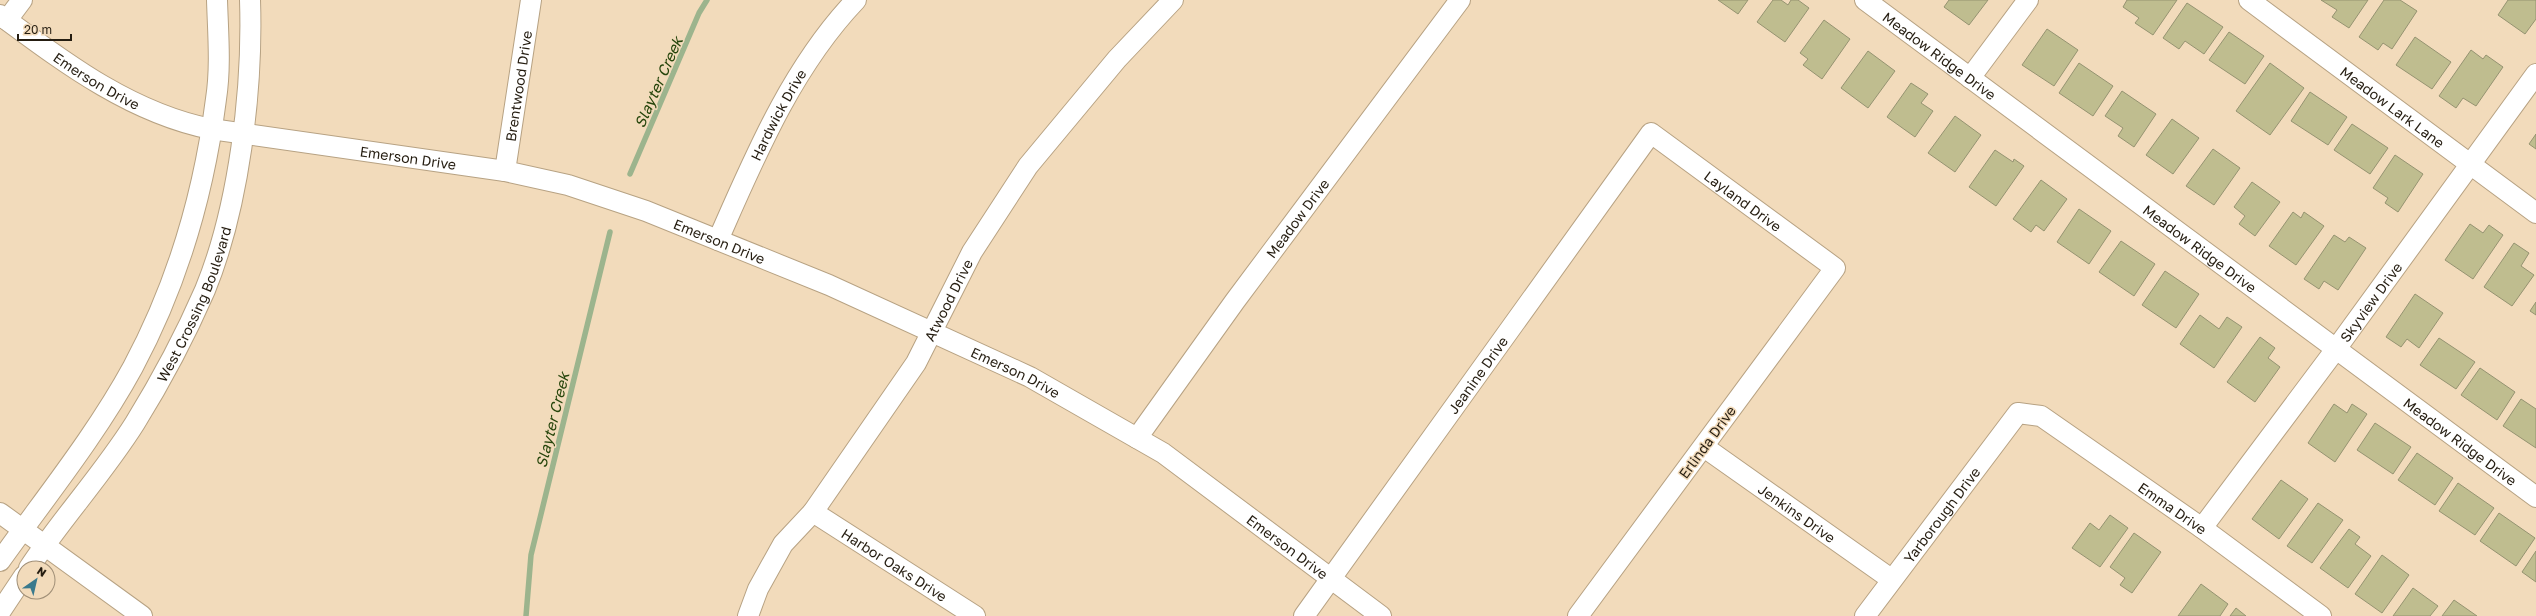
<svg xmlns="http://www.w3.org/2000/svg" width="2536" height="616" font-family="'Golos Text',sans-serif">
	<style>
		.lines { fill: none; stroke-linecap: round; stroke-linejoin: round }
		.stream { stroke: #9cb48d; stroke-width: 5.5 }
		.building { fill: #bfbd8f; stroke: #959371 }
		.minor-casing { stroke: #b7a283; stroke-width: 22 }
		.minor { stroke: #fff; stroke-width: 20 }
		.labels { text-anchor: middle; dominant-baseline: central; stroke-width: 3; stroke-linejoin: round; paint-order: stroke }
		.street-label { font-size: 14px; fill: #251d11; stroke: #f2dbbb }
		.water-label { font-size: 15px; font-style: italic; fill: #26450b; stroke: #f2dbbb }
	</style>
	<rect width="100%" height="100%" fill="#f2dbbb"/>
	<g class="lines">
		<!-- stream -->
		<path class="stream" d="M 630,174 L 699,13 L 707,0
			M 526,616 L 531,555 L 610,232"/>
	</g>
	<!-- building -->
	<path class="building" d="M 1718,0 L 1748,0 L 1738,14 Z
		M 1773,0 L 1781,0 L 1788,5 L 1791,0 L 1798,0 L 1809,8 L 1785,42 L 1757,22 Z
		M 1949,0 L 1988,0 L 1969,25 L 1944,7 Z
		M 2127,0 L 2177,0 L 2153,35 L 2135,23 L 2139,18 L 2123,7 Z
		M 2321,0 L 2368,0 L 2349,28 L 2332,17 L 2337,10 Z
		M 2384,0 L 2400,0 L 2417,11 L 2392,49 L 2383,43 L 2378,50 L 2359,37 Z
		M 2508,0 L 2536,0 L 2536,19 L 2525,34 L 2498,15 Z
		M 2187,3 L 2223,27 L 2204,54 L 2185,41 L 2179,49 L 2163,38 Z
		M 1824,20 L 1850,39 L 1822,79 L 1803,65 L 1808,59 L 1800,53 Z
		M 2047,29 L 2078,50 L 2054,86 L 2022,65 Z
		M 2229,32 L 2264,56 L 2245,84 L 2209,60 Z
		M 2415,37 L 2451,62 L 2432,89 L 2396,65 Z
		M 2471,50 L 2483,59 L 2486,55 L 2503,67 L 2476,106 L 2463,98 L 2456,108 L 2439,96 Z
		M 1868,51 L 1895,71 L 1868,108 L 1841,88 Z
		M 2079,63 L 2113,86 L 2093,116 L 2059,93 Z
		M 2270,63 L 2304,88 L 2270,135 L 2236,111 Z
		M 1911,83 L 1928,94 L 1921,103 L 1933,111 L 1915,137 L 1887,117 Z
		M 2122,91 L 2156,114 L 2134,147 L 2118,136 L 2123,128 L 2105,116 Z
		M 2310,92 L 2347,117 L 2328,145 L 2291,121 Z
		M 1955,116 L 1981,135 L 1955,172 L 1928,153 Z
		M 2172,119 L 2199,138 L 2173,174 L 2146,155 Z
		M 2352,124 L 2388,148 L 2370,174 L 2334,150 Z
		M 2536,134 L 2536,149 L 2529,144 Z
		M 2213,149 L 2240,168 L 2214,205 L 2186,186 Z
		M 1995,150 L 2013,162 L 2014,159 L 2024,166 L 1996,206 L 1969,187 Z
		M 2395,155 L 2423,174 L 2398,212 L 2385,203 L 2388,198 L 2373,188 Z
		M 2041,180 L 2067,199 L 2044,231 L 2036,225 L 2031,232 L 2013,219 Z
		M 2252,182 L 2280,202 L 2255,236 L 2239,224 L 2245,216 L 2234,207 Z
		M 2079,209 L 2111,231 L 2089,264 L 2057,242 Z
		M 2293,212 L 2301,218 L 2304,212 L 2324,226 L 2296,265 L 2269,246 Z
		M 2470,224 L 2483,233 L 2489,225 L 2503,235 L 2473,279 L 2445,260 Z
		M 2334,235 L 2345,242 L 2349,237 L 2366,248 L 2338,290 L 2324,281 L 2319,289 L 2304,279 Z
		M 2121,241 L 2155,264 L 2134,296 L 2099,272 Z
		M 2514,243 L 2529,253 L 2521,266 L 2534,275 L 2512,306 L 2484,287 Z
		M 2165,271 L 2199,294 L 2176,328 L 2142,305 Z
		M 2415,294 L 2443,313 L 2419,348 L 2407,339 L 2401,347 L 2386,337 Z
		M 2536,302 L 2536,315 L 2530,311 Z
		M 2200,315 L 2219,329 L 2227,317 L 2242,327 L 2214,368 L 2180,344 Z
		M 2260,337 L 2275,348 L 2268,358 L 2280,367 L 2255,402 L 2227,382 Z
		M 2439,338 L 2475,362 L 2456,389 L 2420,365 Z
		M 2480,368 L 2515,392 L 2497,420 L 2461,395 Z
		M 2521,399 L 2536,409 L 2536,448 L 2503,426 Z
		M 2334,404 L 2347,413 L 2352,404 L 2367,414 L 2335,462 L 2308,443 Z
		M 2375,423 L 2411,447 L 2393,474 L 2357,450 Z
		M 2417,453 L 2453,478 L 2435,505 L 2398,480 Z
		M 2281,480 L 2308,499 L 2279,539 L 2252,519 Z
		M 2458,483 L 2494,508 L 2475,535 L 2439,511 Z
		M 2318,503 L 2343,520 L 2312,563 L 2287,546 Z
		M 2499,513 L 2535,538 L 2516,566 L 2480,541 Z
		M 2110,515 L 2128,528 L 2100,567 L 2072,548 L 2090,523 L 2099,530 Z
		M 2349,529 L 2360,537 L 2355,544 L 2371,556 L 2348,588 L 2320,568 Z
		M 2134,533 L 2161,552 L 2132,593 L 2120,585 L 2125,578 L 2110,567 Z
		M 2536,551 L 2536,582 L 2522,572 Z
		M 2382,555 L 2409,575 L 2382,613 L 2355,594 Z
		M 2201,584 L 2228,604 L 2220,616 L 2178,616 Z
		M 2413,588 L 2438,606 L 2430,616 L 2393,616 Z
		M 2454,600 L 2477,616 L 2442,616 Z
		M 2236,608 L 2246,616 L 2230,616 Z"/>
	<g class="lines">
		<defs>
			<g id="minor">
				<path id="s1" d="M 1865,0 L 2536,497"/>
				<path id="s2" d="M 2249,0 L 2536,213"/>
				<path id="s3" d="M 0,15 C 65,63 131,113 211,129 L 505,171 L 568,185 L 646,211 L 829,285 L 1030,377 L 1163,453 L 1381,616"/>
				<path d="M 7,20 L 22,0"/>
				<path d="M 1970,78 L 2028,0"/>
				<path id="s4" d="M 505,171 L 531,0"/>
				<path id="s5" d="M 718,240 C 755,156 792,67 856,0"/>
				<path id="s6" d="M 1137,438 L 1235,301 L 1460,0"/>
				<path id="s7" d="M 1704,447 L 1891,579"/>
				<path id="s8" d="M 813,512 L 975,616"/>
				<path d="M 0,513 L 142,616"/>
				<path id="s9" d="M 2202,528 L 2336,349 L 2536,74"/>
				<path d="M 0,561 C 45,498 96,435 133,367 C 178,283 204,193 216,99 C 221,67 218,33 217,0"/>
				<path id="s10" d="M 29,568 C 62,518 103,474 135,423 C 161,381 185,336 205,290 C 239,207 253,90 250,0"/>
				<path d="M 0,612 L 24,576"/>
				<path id="s11" d="M 748,616 L 758,589 L 783,544 L 813,512 L 916,363 L 972,252 L 1028,166 L 1117,59 L 1173,0"/>
				<path id="s12" d="M 1304,616 L 1651,133 L 1835,268 L 1578,616"/>
				<path id="s13" d="M 1865,616 L 2018,413 L 2041,416 L 2202,528 L 2321,616"/>
			</g>
		</defs>
		<!-- minor casing -->
		<use href="#minor" class="minor-casing"/>
		<!-- minor -->
		<use href="#minor" class="minor"/>
	</g>
	<g class="labels">
		<!-- street labels -->
		<g class="street-label">
			<text stroke="none"><textPath href="#s1" startOffset="93">Meadow Ridge Drive</textPath></text>
			<text stroke="none"><textPath href="#s3" startOffset="117">Emerson Drive</textPath></text>
			<text stroke="none"><textPath href="#s4" startOffset="86">Brentwood Drive</textPath></text>
			<text stroke="none"><textPath href="#s2" startOffset="179">Meadow Lark Lane</textPath></text>
			<text stroke="none"><textPath href="#s5" startOffset="139">Hardwick Drive</textPath></text>
			<text stroke="none"><textPath href="#s3" startOffset="441">Emerson Drive</textPath></text>
			<text stroke="none"><textPath href="#s12" startOffset="709">Layland Drive</textPath></text>
			<text stroke="none"><textPath href="#s6" startOffset="272">Meadow Drive</textPath></text>
			<text stroke="none"><textPath href="#s3" startOffset="765">Emerson Drive</textPath></text>
			<text stroke="none"><textPath href="#s1" startOffset="417">Meadow Ridge Drive</textPath></text>
			<text stroke="none"><textPath href="#s11" startOffset="376">Atwood Drive</textPath></text>
			<text stroke="none"><textPath href="#s9" startOffset="282">Skyview Drive</textPath></text>
			<text stroke="none"><textPath href="#s10" startOffset="313">West Crossing Boulevard</textPath></text>
			<text stroke="none"><textPath href="#s3" startOffset="1089">Emerson Drive</textPath></text>
			<text stroke="none"><textPath href="#s12" startOffset="297">Jeanine Drive</textPath></text>
			<text stroke="none"><textPath href="#s1" startOffset="741">Meadow Ridge Drive</textPath></text>
			<text transform="translate(1707 442) rotate(-54)">Erlinda Drive</text>
			<text stroke="none"><textPath href="#s13" startOffset="438">Emma Drive</textPath></text>
			<text stroke="none"><textPath href="#s7" startOffset="114">Jenkins Drive</textPath></text>
			<text stroke="none"><textPath href="#s13" startOffset="127">Yarborough Drive</textPath></text>
			<text stroke="none"><textPath href="#s3" startOffset="1413">Emerson Drive</textPath></text>
			<text stroke="none"><textPath href="#s8" startOffset="97">Harbor Oaks Drive</textPath></text>
		</g>
		<!-- water labels -->
		<g class="water-label">
			<text transform="translate(658 82) rotate(-66)">Slayter Creek</text>
			<text transform="translate(552 420) rotate(-76)">Slayter Creek</text>
		</g>
	</g>
	<!-- north arrow -->
	<g transform="translate(36 580) rotate(34)"><circle r="19" fill="#f2dbbb" stroke="#a08f77"/>
	<path d="M0-3L7 15L0 10L-7 15Z" fill="#3a7a8d"/>
	<text y="-6" font-size="11" font-weight="bold" text-anchor="middle" fill="#251d11">N</text>
	</g>
	<!-- scale -->
	<path d="M18 34v6h53v-6" fill="none" stroke="#251d11" stroke-width="2"/>
	<text x="24" y="34" font-size="12" fill="#251d11" stroke="#f2dbbb" stroke-width="3" paint-order="stroke">20 m</text>
</svg>
